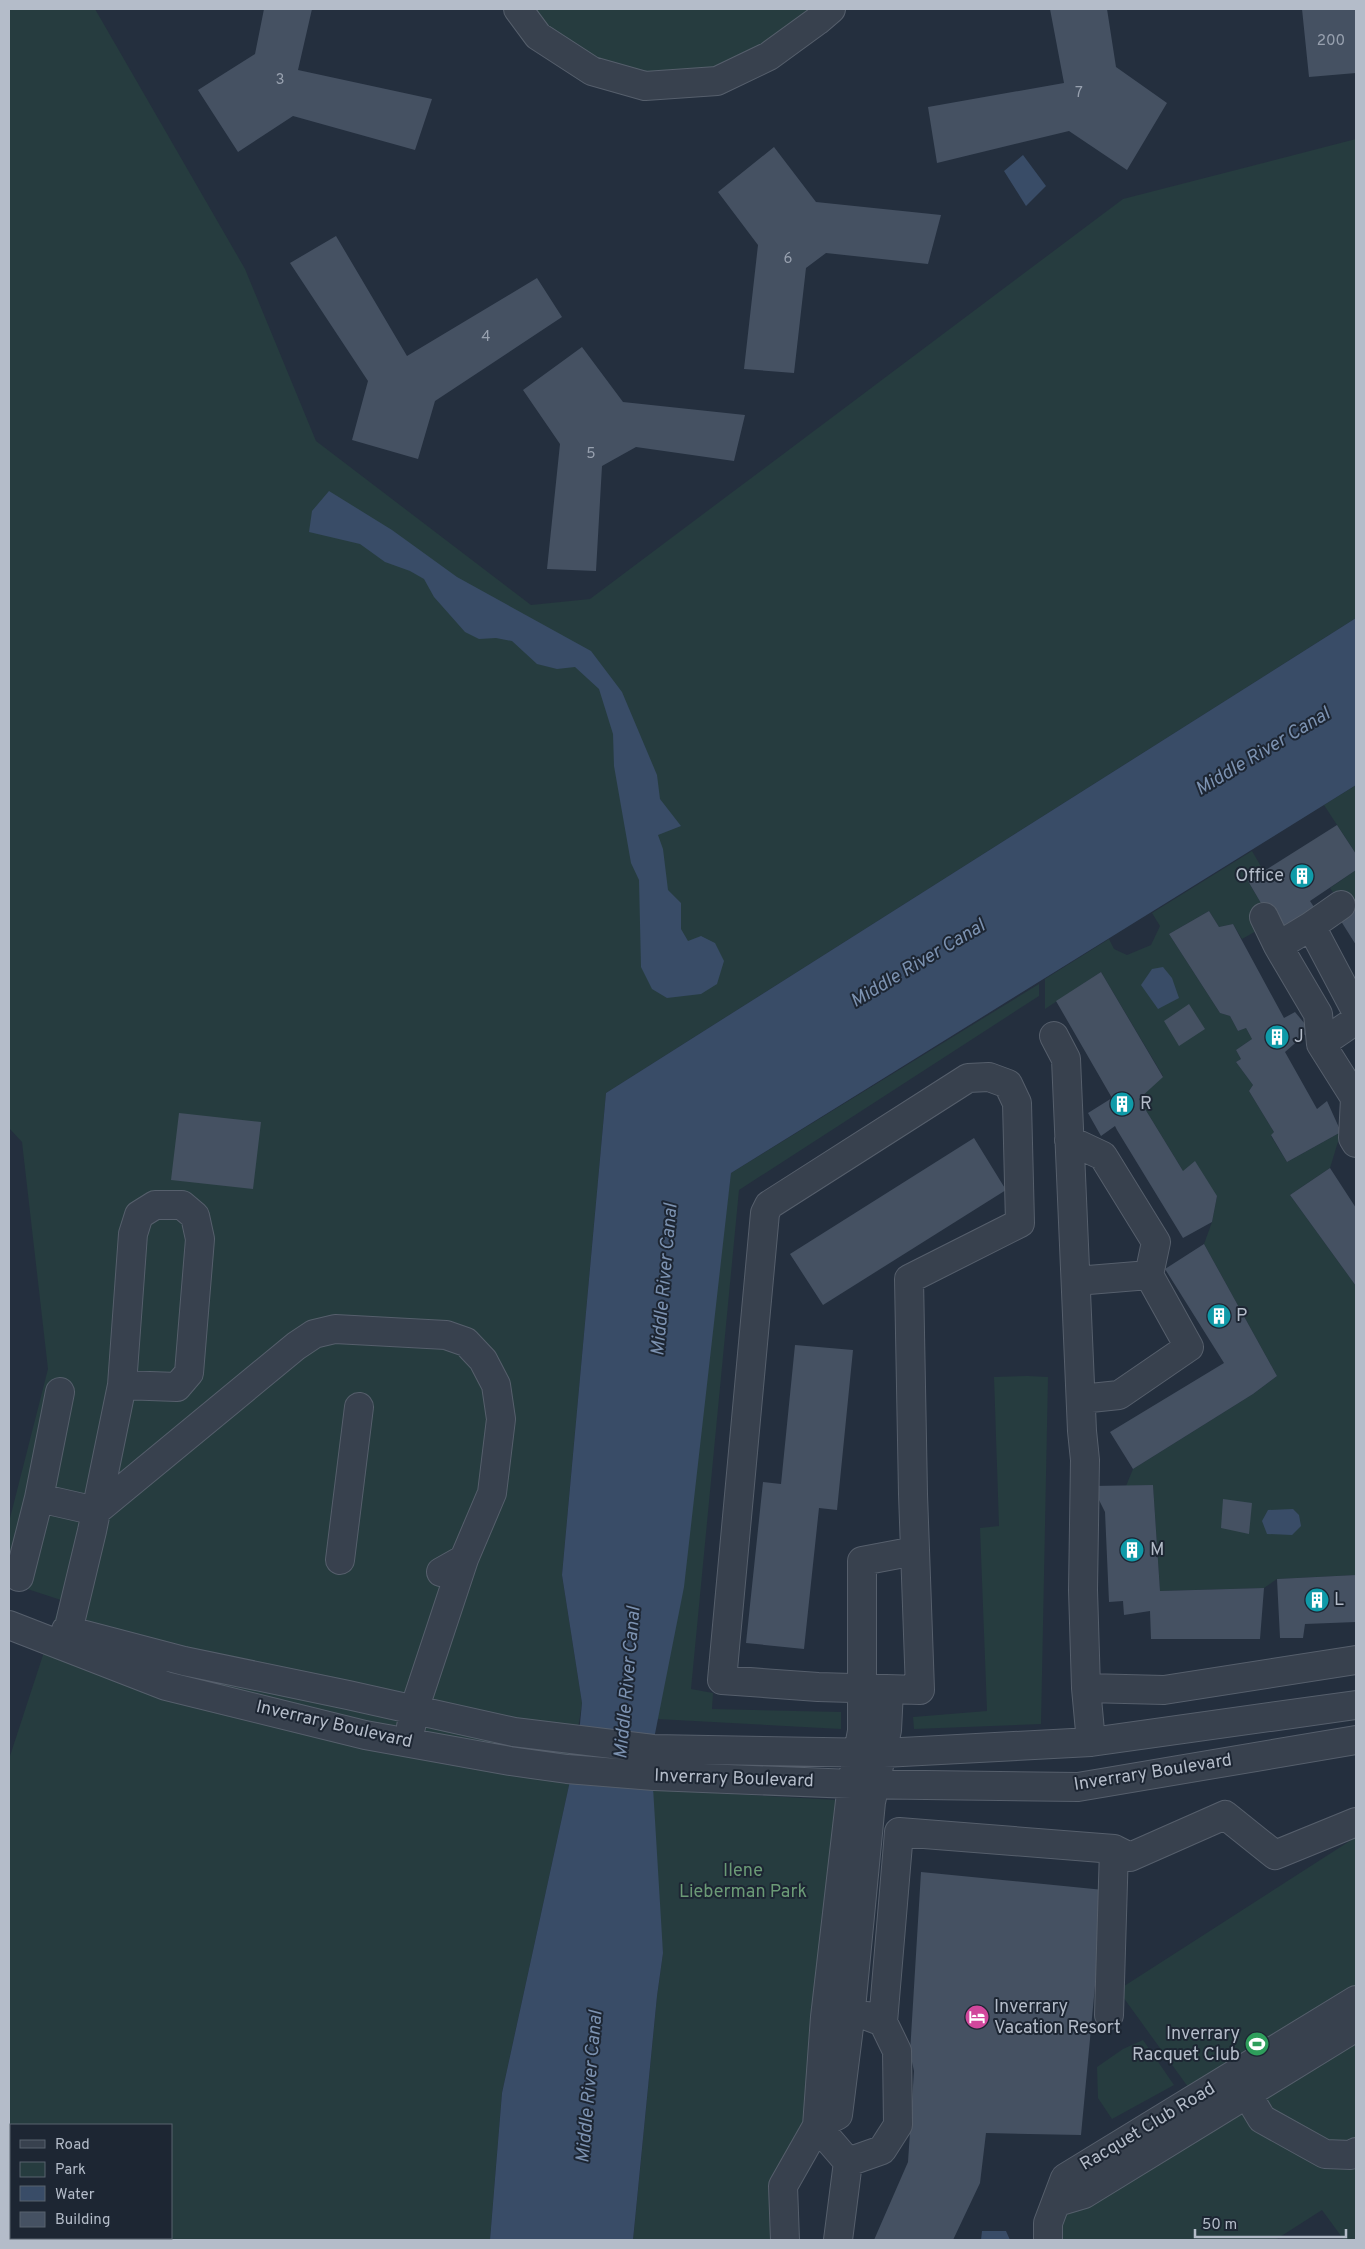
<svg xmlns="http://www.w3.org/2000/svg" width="1365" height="2249" font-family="Overpass,sans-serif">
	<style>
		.green { fill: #263c3f; fill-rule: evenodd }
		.water { fill: #394c67 }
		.building { fill: #455162 }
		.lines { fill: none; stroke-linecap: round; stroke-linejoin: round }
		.minor-casing { stroke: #565f6c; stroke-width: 30 }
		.minor { stroke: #38414e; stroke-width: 28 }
		.labels { text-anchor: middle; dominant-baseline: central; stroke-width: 4; stroke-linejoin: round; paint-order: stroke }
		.number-label { font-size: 15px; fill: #98a1af }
		.poi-label { font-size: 18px; fill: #b4bcc9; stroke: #1d2633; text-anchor: start }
		.street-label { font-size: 18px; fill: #b4bcc9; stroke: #1d2633 }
		.park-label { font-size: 18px; fill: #6b9a76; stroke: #1d2633 }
		.water-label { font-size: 19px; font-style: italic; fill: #7c92b1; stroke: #1d2633 }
	</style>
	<rect width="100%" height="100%" fill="#242f3e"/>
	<!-- green -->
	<path class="green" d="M 9,9 L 95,9 L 245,269 L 316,441 L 531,605 L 590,599 L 1123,199 L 1356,139 L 1356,618 L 606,1093 L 562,1575 L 582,1703 L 570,1781 L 502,2093 L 490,2240 L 9,2240 L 9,1759 L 61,1600 L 9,1583 L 9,1522 L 48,1369 L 22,1142 L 9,1128 ZM 11,2125 L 171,2125 L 171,2238 L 11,2238 Z
		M 518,9 L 831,9 L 717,81 L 592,71 Z
		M 1356,785 L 1356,854 L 1324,805 Z
		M 1252,851 L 1263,870 L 1248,881 L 1272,922 L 1242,939 L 1233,924 L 1219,927 L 1209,911 L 1169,934 L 1220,1013 L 1230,1016 L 1238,1031 L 1246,1028 L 1252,1039 L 1236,1050 L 1241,1059 L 1236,1062 L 1253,1085 L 1249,1091 L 1274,1132 L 1271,1136 L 1287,1162 L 1341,1132 L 1330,1168 L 1290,1195 L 1356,1286 L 1356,1575 L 1277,1579 L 1264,1588 L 1160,1591 L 1153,1485 L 1126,1486 L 1133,1469 L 1253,1394 L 1277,1376 L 1204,1244 L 1212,1222 L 1217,1196 L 1183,1171 L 1139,1099 L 1163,1076 L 1101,972 L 1045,1009 L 1045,979 L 1109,939 L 1114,949 L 1127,955 L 1151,945 L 1160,926 L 1152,913 Z
		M 1356,870 L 1356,908 L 1347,913 L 1330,888 Z
		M 1039,984 L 1039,996 L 739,1190 L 691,1689 L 713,1693 L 712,1709 L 841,1712 L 841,1729 L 657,1719 L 731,1173 Z
		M 1028,1376 L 1048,1377 L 1041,1724 L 914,1729 L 913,1717 L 987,1711 L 980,1528 L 999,1526 L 994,1377 Z
		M 645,1789 L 837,1800 L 808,2110 L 793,2152 L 779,2240 L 633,2240 L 657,1996 L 663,1953 Z
		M 1356,1837 L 1356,2240 L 1344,2240 L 1322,2210 L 1275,2240 L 1048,2240 L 1048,2223 L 1196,2098 L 1118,1990 Z
		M 1143,2040 L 1174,2085 L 1112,2119 L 1098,2098 L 1097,2067 L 1123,2049 Z"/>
	<!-- water -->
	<path class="water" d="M 1023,155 L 1046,186 L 1026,206 L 1004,171 Z
		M 329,491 L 392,530 L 457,577 L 591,651 L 622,692 L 657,775 L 660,799 L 681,826 L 658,835 L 663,849 L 668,890 L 681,903 L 681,929 L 688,941 L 701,936 L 715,943 L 724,961 L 717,984 L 701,994 L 667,998 L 652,989 L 641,967 L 639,880 L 631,863 L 614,766 L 613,734 L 599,689 L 575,667 L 557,669 L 537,664 L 512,641 L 496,638 L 479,639 L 465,632 L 434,597 L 424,579 L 410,571 L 385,562 L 360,544 L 309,532 L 312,511 Z
		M 1356,618 L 1356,785 L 731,1173 L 684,1587 L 651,1754 L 663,1953 L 657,1996 L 633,2240 L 490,2240 L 502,2093 L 578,1744 L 582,1703 L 562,1575 L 606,1093 Z
		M 1163,967 L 1172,978 L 1179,998 L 1158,1009 L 1141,985 L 1152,969 Z
		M 1293,1509 L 1299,1515 L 1301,1526 L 1292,1535 L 1267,1534 L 1262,1521 L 1268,1510 Z
		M 982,2231 L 1006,2231 L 1010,2240 L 981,2240 Z"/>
	<!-- building -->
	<path class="building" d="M 264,9 L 312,9 L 298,70 L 432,99 L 415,150 L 293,116 L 238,152 L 198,90 L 255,54 Z
		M 1050,9 L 1107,9 L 1116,67 L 1167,103 L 1127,170 L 1069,131 L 937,163 L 928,107 L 1064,83 Z
		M 1302,9 L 1356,9 L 1356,73 L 1309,77 Z
		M 774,147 L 816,202 L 941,215 L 928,264 L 826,253 L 806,268 L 794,373 L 744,369 L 758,245 L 718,192 Z
		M 336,236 L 407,356 L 537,278 L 562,317 L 435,401 L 418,459 L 352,440 L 368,381 L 290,263 Z
		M 582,347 L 623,402 L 745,415 L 734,461 L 636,447 L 602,466 L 596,571 L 547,569 L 560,444 L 523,390 Z
		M 1337,825 L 1356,854 L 1356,870 L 1310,901 L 1318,913 L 1287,931 L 1280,917 L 1272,922 L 1248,881 Z
		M 1356,908 L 1356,945 L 1339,918 Z
		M 1209,911 L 1219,927 L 1233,924 L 1284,1018 L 1295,1012 L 1310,1030 L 1285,1052 L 1317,1109 L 1327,1101 L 1341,1132 L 1287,1162 L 1271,1135 L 1274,1132 L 1249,1091 L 1253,1085 L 1236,1062 L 1241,1059 L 1236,1050 L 1252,1039 L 1246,1028 L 1238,1031 L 1230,1016 L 1220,1013 L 1169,934 Z
		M 1101,972 L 1163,1077 L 1139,1099 L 1183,1171 L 1195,1161 L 1217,1196 L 1212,1222 L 1183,1238 L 1117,1130 L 1115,1126 L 1101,1136 L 1088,1113 L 1112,1098 L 1056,1001 Z
		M 1189,1004 L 1205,1029 L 1179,1046 L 1164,1021 Z
		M 179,1113 L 261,1122 L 253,1189 L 171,1180 Z
		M 974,1138 L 1006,1190 L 823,1305 L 790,1254 Z
		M 1330,1168 L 1356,1208 L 1356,1286 L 1290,1195 Z
		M 1204,1244 L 1277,1376 L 1253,1394 L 1133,1469 L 1110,1432 L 1224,1363 L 1165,1269 Z
		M 795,1345 L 853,1350 L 837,1510 L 819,1508 L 804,1649 L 746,1643 L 763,1482 L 781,1484 Z
		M 1153,1485 L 1160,1591 L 1264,1588 L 1260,1639 L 1151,1639 L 1150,1611 L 1124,1615 L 1123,1601 L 1109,1602 L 1105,1512 L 1092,1486 Z
		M 1223,1499 L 1252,1503 L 1249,1534 L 1221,1528 Z
		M 1356,1575 L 1356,1622 L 1305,1624 L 1303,1638 L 1280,1638 L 1277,1579 Z
		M 921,1872 L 1104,1890 L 1081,2135 L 986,2133 L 980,2183 L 953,2240 L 874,2240 L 908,2162 L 914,2071 L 910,2053 Z"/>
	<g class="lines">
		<defs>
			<path id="minor" d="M 518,9 L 538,36 L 592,71 L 645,86 L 717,81 L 769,56 L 817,21 L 831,9
				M 1264,917 L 1278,946
				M 1311,926 L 1341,905
				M 1356,1011 L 1311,926 L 1278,946 L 1318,1014 L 1321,1044 L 1355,1098 L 1353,1138 L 1356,1143
				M 1054,1036 L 1066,1059 L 1082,1431 L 1085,1460 L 1083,1590 L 1086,1688 L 1164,1690 L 1356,1660
				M 1321,1044 L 1356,1020
				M 989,1077 L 1008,1084 L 1017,1103 L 1020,1223 L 909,1279 L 913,1494 L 920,1690 L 818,1687 L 722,1680 L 765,1213 L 769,1205 L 968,1078 Z
				M 1069,1140 L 1103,1156 L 1156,1242 L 1149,1275
				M 1076,1281 L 1149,1275 L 1189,1347 L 1119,1395 L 1081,1399
				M 39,1498 L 96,1511 L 296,1346 L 314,1334 L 335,1329 L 446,1335 L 466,1342 L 483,1360 L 496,1385 L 501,1419 L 492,1493 L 464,1559 L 441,1572
				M 340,1560 L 359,1407
				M 19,1577 L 39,1498 L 60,1392
				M 9,1625 L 166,1686 L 365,1735 L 510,1761 L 567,1769 L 654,1776 L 852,1784 L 1078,1787 L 1356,1740
				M 66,1630 L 184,1661 L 348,1695 L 514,1732 L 653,1749 L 883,1753 L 1091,1742 L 1356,1705
				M 68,1631 L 92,1531 L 122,1385 L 133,1234 L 139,1215 L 155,1205 L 182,1205 L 195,1216 L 200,1239 L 189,1373 L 177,1387 L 122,1385
				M 1086,1688 L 1091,1742
				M 411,1727 L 414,1710 L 464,1559
				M 1114,1849 L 1130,1857 L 1225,1815 L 1275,1855 L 1356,1822
				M 883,2022 L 899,1832 L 1114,1849 L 1109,2015
				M 1247,2094 L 1262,2119 L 1325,2154 L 1351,2155 L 1356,2152
				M 817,2126 L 838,2115 L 850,2019 L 871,1802 L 887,1730 L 889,1691
				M 817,2126 L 848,2162 L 838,2240
				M 848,2162 L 882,2150 L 898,2125 L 897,2051 L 883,2022 L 867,2016
				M 1057,2202 L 1084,2194 L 1356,2027
				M 785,2240 L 783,2186 L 817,2126 L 825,2017 L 852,1784 L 862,1731 L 862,1561 L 915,1551
				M 1048,2240 L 1048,2223 L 1065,2178 L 1356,2000"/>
		</defs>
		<!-- minor casing -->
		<use href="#minor" class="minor-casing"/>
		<!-- minor -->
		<use href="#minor" class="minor"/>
	</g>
	<!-- icons -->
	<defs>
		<symbol id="building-disc" viewBox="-11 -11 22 22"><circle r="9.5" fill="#0f9aa8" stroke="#1d2633"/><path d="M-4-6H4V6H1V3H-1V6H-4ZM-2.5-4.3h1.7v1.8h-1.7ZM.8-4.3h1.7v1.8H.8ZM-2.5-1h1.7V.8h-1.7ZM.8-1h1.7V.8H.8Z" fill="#fff"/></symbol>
		<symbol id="hotel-disc" viewBox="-11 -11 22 22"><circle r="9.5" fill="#d1479c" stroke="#1d2633"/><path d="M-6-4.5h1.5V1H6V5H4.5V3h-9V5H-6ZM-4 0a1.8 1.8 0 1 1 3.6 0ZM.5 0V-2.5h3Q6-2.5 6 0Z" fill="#fff"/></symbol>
		<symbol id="stadium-disc" viewBox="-11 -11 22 22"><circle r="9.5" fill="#2e9e5b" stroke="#1d2633"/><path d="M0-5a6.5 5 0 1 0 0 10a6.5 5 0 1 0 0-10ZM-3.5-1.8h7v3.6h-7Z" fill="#fff"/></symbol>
	</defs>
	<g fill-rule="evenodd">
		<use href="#building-disc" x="1288" y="862" width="28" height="28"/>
		<use href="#building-disc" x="1263" y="1023" width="28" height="28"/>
		<use href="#building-disc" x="1108" y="1090" width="28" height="28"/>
		<use href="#building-disc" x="1205" y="1302" width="28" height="28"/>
		<use href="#building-disc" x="1118" y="1536" width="28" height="28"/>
		<use href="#building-disc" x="1303" y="1586" width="28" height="28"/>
		<use href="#hotel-disc" x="963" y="2003" width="28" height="28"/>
		<use href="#stadium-disc" x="1243" y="2030" width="28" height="28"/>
	</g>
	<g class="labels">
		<!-- number labels -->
		<g class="number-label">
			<text x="1331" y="41">200</text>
			<text x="280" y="80">3</text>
			<text x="1079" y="93">7</text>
			<text x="788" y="259">6</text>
			<text x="486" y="337">4</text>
			<text x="591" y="454">5</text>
		</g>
		<!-- poi labels -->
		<g class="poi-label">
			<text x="1284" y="876" text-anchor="end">Office</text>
			<text x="1294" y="1037">J</text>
			<text x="1140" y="1104">R</text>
			<text x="1236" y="1316">P</text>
			<text x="1150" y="1550">M</text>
			<text x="1334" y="1600">L</text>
			<text x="994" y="2007">Inverrary<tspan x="994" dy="21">Vacation Resort</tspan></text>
			<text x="1240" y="2034" text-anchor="end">Inverrary<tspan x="1240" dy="21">Racquet Club</tspan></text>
		</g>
		<!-- street labels -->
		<g class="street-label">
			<text transform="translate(334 1725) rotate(13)">Inverrary Boulevard</text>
			<text transform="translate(1153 1773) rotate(-9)">Inverrary Boulevard</text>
			<text transform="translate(734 1779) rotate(2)">Inverrary Boulevard</text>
			<text transform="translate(1148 2127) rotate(-31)">Racquet Club Road</text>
		</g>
		<!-- park labels -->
		<g class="park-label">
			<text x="743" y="1871">Ilene<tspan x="743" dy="21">Lieberman Park</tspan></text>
		</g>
		<!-- water labels -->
		<g class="water-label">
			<text transform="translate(1263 752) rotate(-31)">Middle River Canal</text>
			<text transform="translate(918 964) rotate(-31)">Middle River Canal</text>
			<text transform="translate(665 1280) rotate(-85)">Middle River Canal</text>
			<text transform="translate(628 1683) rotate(-85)">Middle River Canal</text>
			<text transform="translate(590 2087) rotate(-85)">Middle River Canal</text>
		</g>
	</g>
	<!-- border -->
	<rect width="1365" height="2249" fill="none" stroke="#b4bcc9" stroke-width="20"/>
	<!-- legend -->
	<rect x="10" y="2124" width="162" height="115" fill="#1d2633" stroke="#59626f"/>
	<rect x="20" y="2140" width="25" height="8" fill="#38414e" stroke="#59626f"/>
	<text x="55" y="2149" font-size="15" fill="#b4bcc9">Road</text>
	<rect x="20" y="2162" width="25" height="15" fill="#263c3f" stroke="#59626f"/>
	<text x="55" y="2174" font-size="15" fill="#b4bcc9">Park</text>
	<rect x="20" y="2186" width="25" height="15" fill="#394c67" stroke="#59626f"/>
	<text x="55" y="2199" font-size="15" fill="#b4bcc9">Water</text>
	<rect x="20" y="2212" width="25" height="15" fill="#455162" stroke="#59626f"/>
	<text x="55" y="2224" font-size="15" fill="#b4bcc9">Building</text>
	<!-- scale -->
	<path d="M1195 2229v8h151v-8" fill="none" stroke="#b4bcc9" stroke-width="2.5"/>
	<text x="1202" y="2229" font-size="15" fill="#b4bcc9" stroke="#1d2633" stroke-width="4" paint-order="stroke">50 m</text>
</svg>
